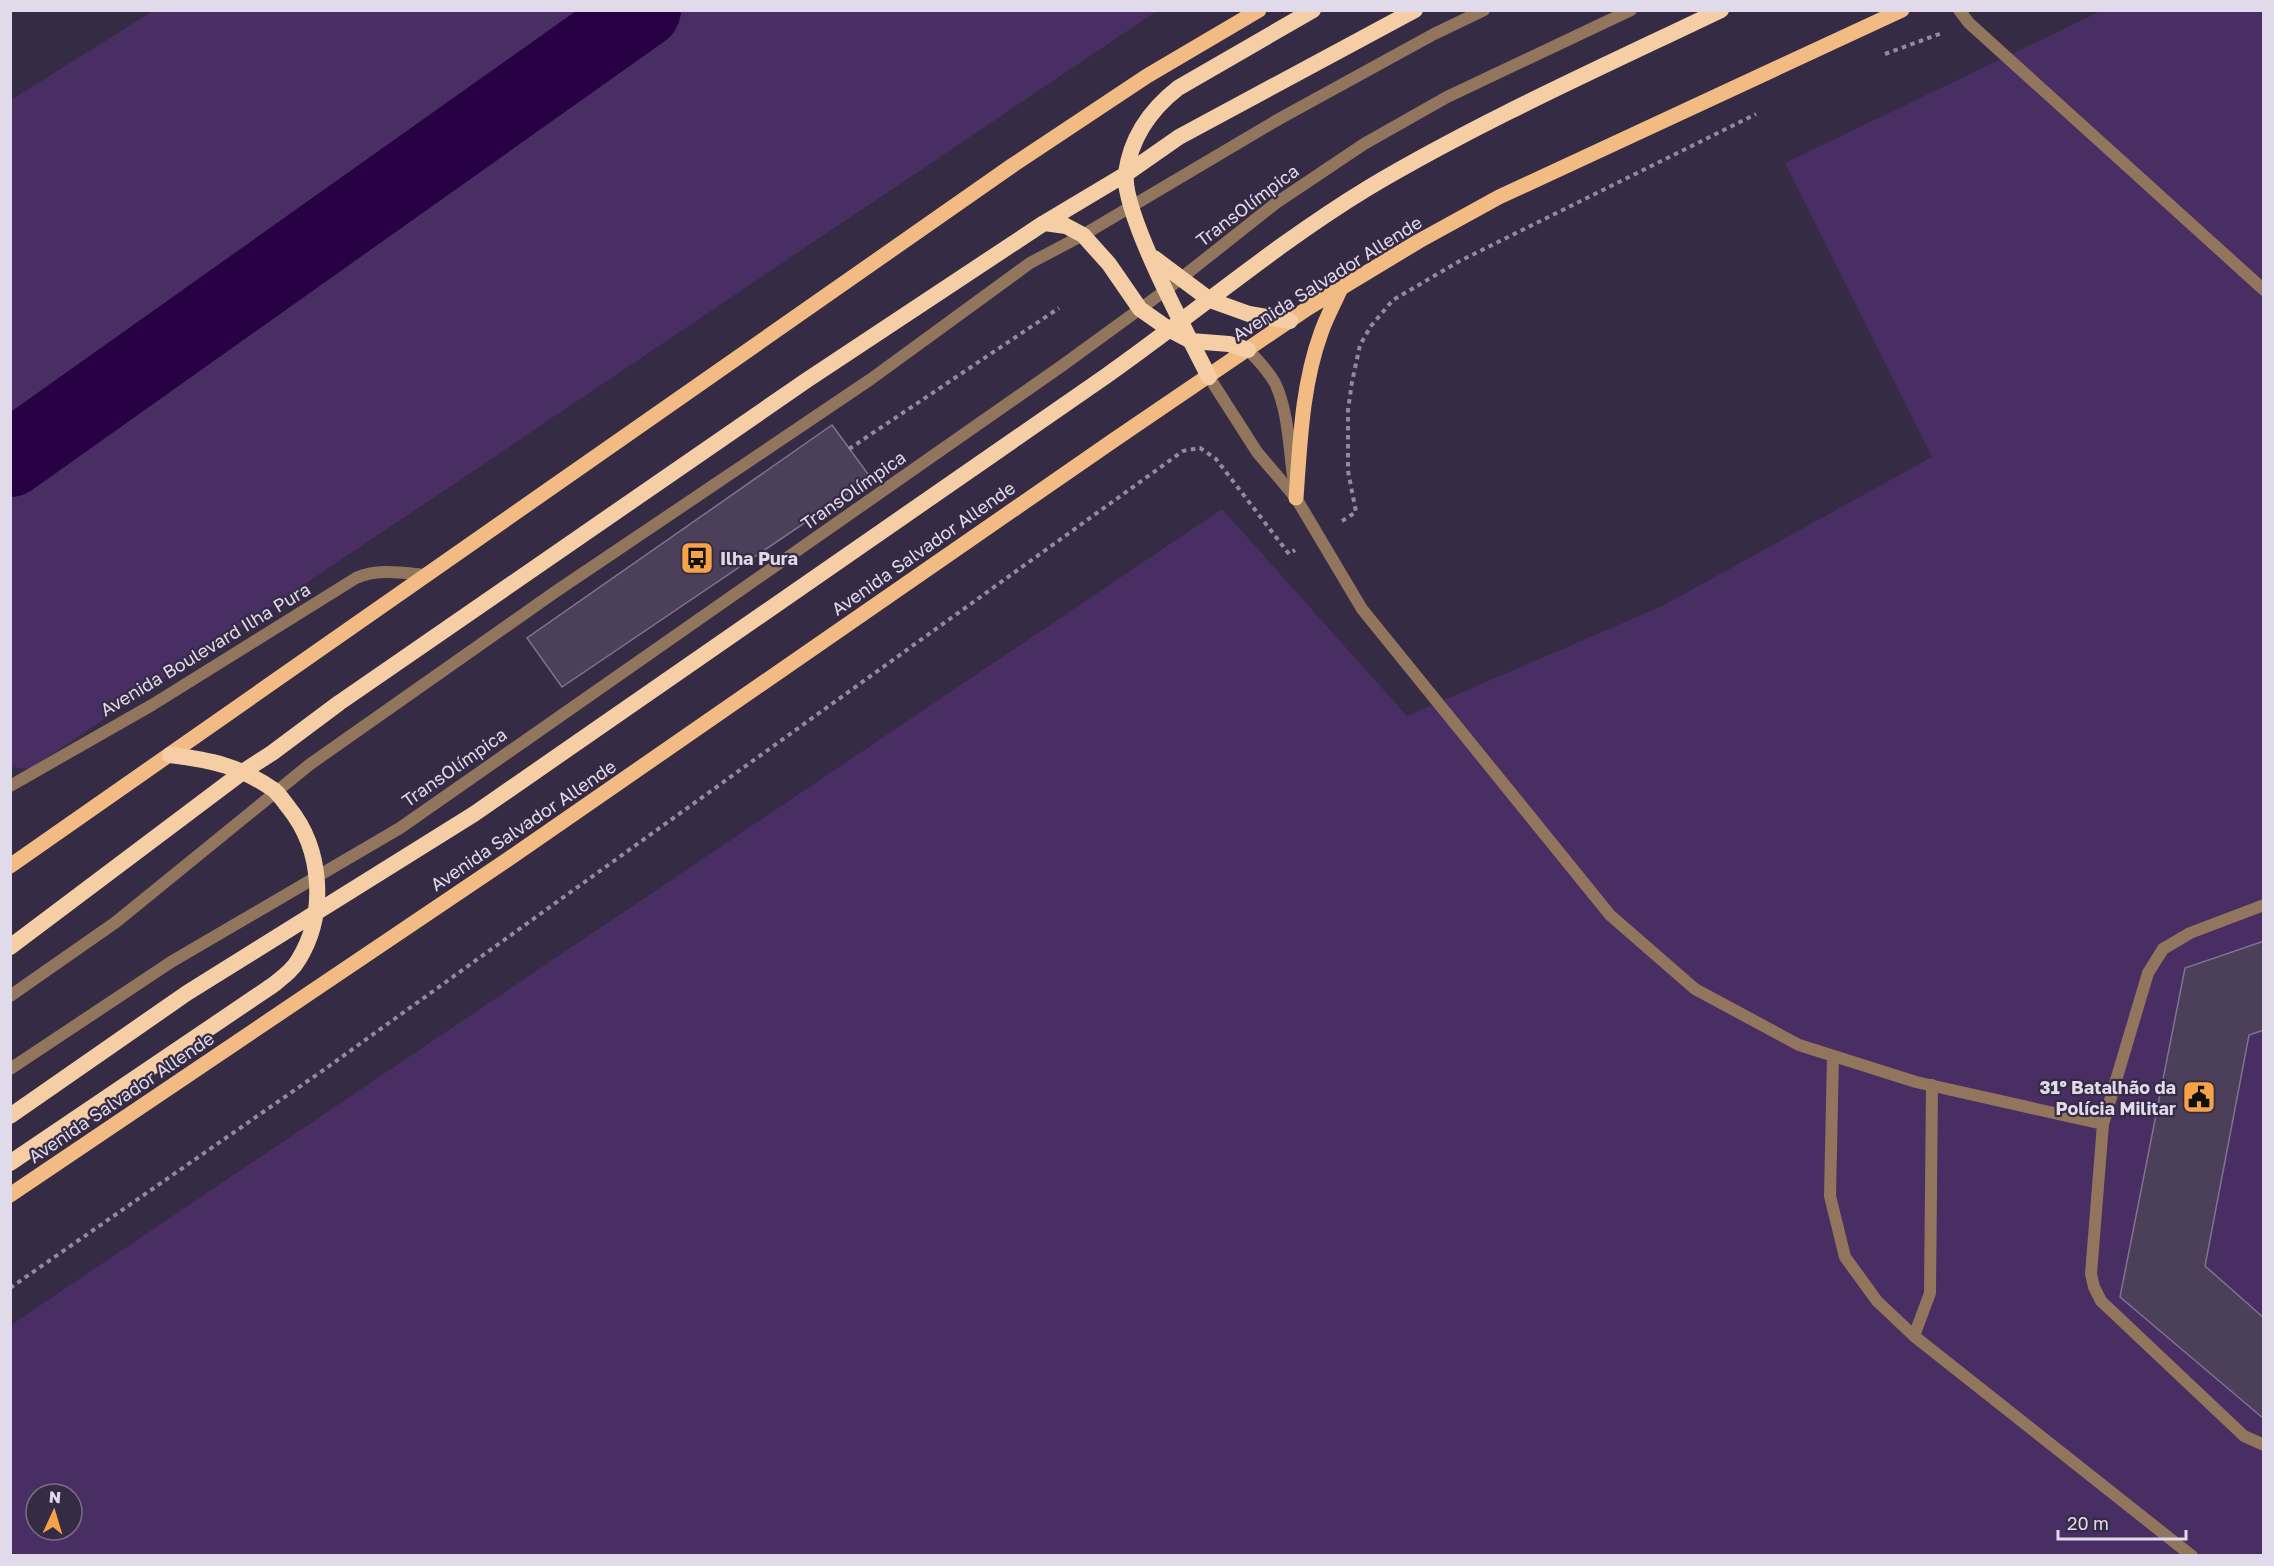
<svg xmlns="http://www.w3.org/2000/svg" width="2274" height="1566" font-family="'Golos Text',sans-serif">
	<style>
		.green { fill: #482e63; fill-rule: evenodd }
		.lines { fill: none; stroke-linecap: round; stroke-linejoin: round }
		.river { stroke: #270143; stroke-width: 76 }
		.building { fill: #4b3f59; stroke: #7f7390; stroke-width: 1.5 }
		.path { stroke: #938a9e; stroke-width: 4; stroke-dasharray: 4.5 4.5; stroke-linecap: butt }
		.service { stroke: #91765d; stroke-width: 12 }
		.tertiary { stroke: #91765d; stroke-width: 12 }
		.primary { stroke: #f2bb84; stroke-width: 15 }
		.trunk { stroke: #f6cea5; stroke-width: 16 }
		.labels { text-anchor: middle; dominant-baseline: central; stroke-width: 4.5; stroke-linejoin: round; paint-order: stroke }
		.street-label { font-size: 18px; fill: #e1daea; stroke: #362b44 }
		.poi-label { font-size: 18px; font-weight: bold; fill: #e1daea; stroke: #362b44; text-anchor: start }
	</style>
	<rect width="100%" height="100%" fill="#362b44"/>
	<!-- green -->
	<path class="green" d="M 153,11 L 1157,11 L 30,769 L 11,767 L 11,100 Z
		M 2101,11 L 2263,11 L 2263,1555 L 11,1556 L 11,1325 L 1222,509 L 1407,716 L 1662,606 L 1932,457 L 1785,163 ZM 36,1494 L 72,1494 L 72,1530 L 36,1530 Z"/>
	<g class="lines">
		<!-- river -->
		<path class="river" d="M 10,459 L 643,10"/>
	</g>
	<!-- building -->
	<path class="building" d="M 832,425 L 871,478 L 562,687 L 527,638 Z
		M 2264,941 L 2264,1030 L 2249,1035 L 2205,1266 L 2264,1318 L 2264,1419 L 2120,1297 L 2185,968 Z"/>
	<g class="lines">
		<!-- path -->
		<path class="path" d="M 1885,54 L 1942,33
			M 849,449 L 1059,308
			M 1342,521 L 1356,512 L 1348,471 L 1348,410 L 1352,382 L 1360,345 L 1371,326 L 1393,300 L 1458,262 L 1756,114
			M 10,1288 L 325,1069 L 1183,451 L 1200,448 L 1216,459 L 1289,554 L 1295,550"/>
		<!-- service -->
		<path class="service" d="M 1959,10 L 1969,23 L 2264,290
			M 1248,350 C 1258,360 1268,371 1275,383 C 1288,410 1289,447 1293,476
			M 1209,377 L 1257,452 L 1296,498 L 1362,609 L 1610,915 L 1695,989 L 1799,1045 L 1916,1082 L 2103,1124
			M 2264,905 L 2190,933 L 2163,949 L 2148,973 L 2103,1124 L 2091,1274 L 2094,1287 L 2101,1301 L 2244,1436 L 2264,1445
			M 10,996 L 116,922 L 309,765 L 555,592 L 871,379 L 1030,263 L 1083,235 L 1279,119 L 1434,34 L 1484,10
			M 1833,1056 L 1830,1196 L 1845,1257 L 1877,1301 L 1914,1336 L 2192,1556
			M 10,1069 L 171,962 L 400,828 L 1063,365 L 1166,290 L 1276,203 L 1364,144 L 1447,97 L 1631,10
			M 1914,1336 L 1930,1293 L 1932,1085"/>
		<!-- tertiary -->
		<path class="tertiary" d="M 10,786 L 152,705 L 356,578 C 378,568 403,573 426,575"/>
		<!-- primary -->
		<path class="primary" d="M 1296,498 C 1300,443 1302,385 1321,333 C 1326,318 1334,304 1340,290
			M 10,866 L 1013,165 L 1147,76 L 1259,10
			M 10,1195 L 507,860 L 1114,440 L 1308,308 L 1419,241 L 1499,197 L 1902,10"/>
		<!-- trunk -->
		<path class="trunk" d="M 1044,223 L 1066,226 L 1083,235 L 1109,264 L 1140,309 L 1170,330 L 1191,341 L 1229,344 L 1248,350
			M 1154,258 L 1210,300 L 1249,314 L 1290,321
			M 1209,377 C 1189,337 1121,212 1126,173 C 1131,137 1150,110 1178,88 L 1313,10
			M 10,947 L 244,771 L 272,753 L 339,703 L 807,380 L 1044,223 L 1126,174 L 1179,137 L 1415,10
			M 10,1116 L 187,993 L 474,814 L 1106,376 C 1194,314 1276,244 1368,188 C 1481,121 1602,67 1721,10
			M 10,1163 L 273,985 C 283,977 293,970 299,959 C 327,913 322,849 289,808 C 284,802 280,795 274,790 C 240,766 211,760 170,755"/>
	</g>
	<!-- icons -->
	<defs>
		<symbol id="bus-square" viewBox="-11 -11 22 22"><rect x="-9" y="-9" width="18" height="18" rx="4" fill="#f5a346" stroke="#362b44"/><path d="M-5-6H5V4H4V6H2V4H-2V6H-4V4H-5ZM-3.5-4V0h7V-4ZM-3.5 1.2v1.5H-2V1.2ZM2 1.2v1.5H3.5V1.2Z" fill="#111"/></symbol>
		<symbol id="civic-square" viewBox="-11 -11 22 22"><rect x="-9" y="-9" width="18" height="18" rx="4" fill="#f5a346" stroke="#362b44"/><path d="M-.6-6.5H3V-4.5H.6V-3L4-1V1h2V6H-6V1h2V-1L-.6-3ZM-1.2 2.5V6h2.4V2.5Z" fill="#111"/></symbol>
	</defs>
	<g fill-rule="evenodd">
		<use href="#bus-square" x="678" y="539" width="38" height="38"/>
		<use href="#civic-square" x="2180" y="1078" width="38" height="38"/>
	</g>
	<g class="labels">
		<!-- street labels -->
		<g class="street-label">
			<text transform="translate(1247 205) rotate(-37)">TransOlímpica</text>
			<text transform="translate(1327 278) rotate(-32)">Avenida Salvador Allende</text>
			<text transform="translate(853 490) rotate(-35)">TransOlímpica</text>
			<text transform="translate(923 548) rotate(-35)">Avenida Salvador Allende</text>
			<text transform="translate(205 649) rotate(-31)">Avenida Boulevard Ilha Pura</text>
			<text transform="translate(454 767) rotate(-35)">TransOlímpica</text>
			<text transform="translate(523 825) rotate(-34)">Avenida Salvador Allende</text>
			<text transform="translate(121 1097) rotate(-34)">Avenida Salvador Allende</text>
		</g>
		<!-- poi labels -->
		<g class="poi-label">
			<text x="720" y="558">Ilha Pura</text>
			<text x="2176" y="1087" text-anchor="end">31º Batalhão da<tspan x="2176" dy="21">Polícia Militar</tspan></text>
		</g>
	</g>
	<!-- border -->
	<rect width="2274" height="1566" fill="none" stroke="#e1daea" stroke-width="24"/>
	<!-- north arrow -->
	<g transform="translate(54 1512) rotate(4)"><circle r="28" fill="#362b44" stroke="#7a7186" stroke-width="1.5"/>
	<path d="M0-4.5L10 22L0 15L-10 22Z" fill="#f5a346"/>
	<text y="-9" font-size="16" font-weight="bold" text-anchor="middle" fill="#e1daea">N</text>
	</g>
	<!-- scale -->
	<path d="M2058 1530v9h128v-9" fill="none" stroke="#e1daea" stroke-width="3"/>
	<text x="2067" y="1530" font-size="18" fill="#e1daea" stroke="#362b44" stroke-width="4.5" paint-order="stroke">20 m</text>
</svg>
